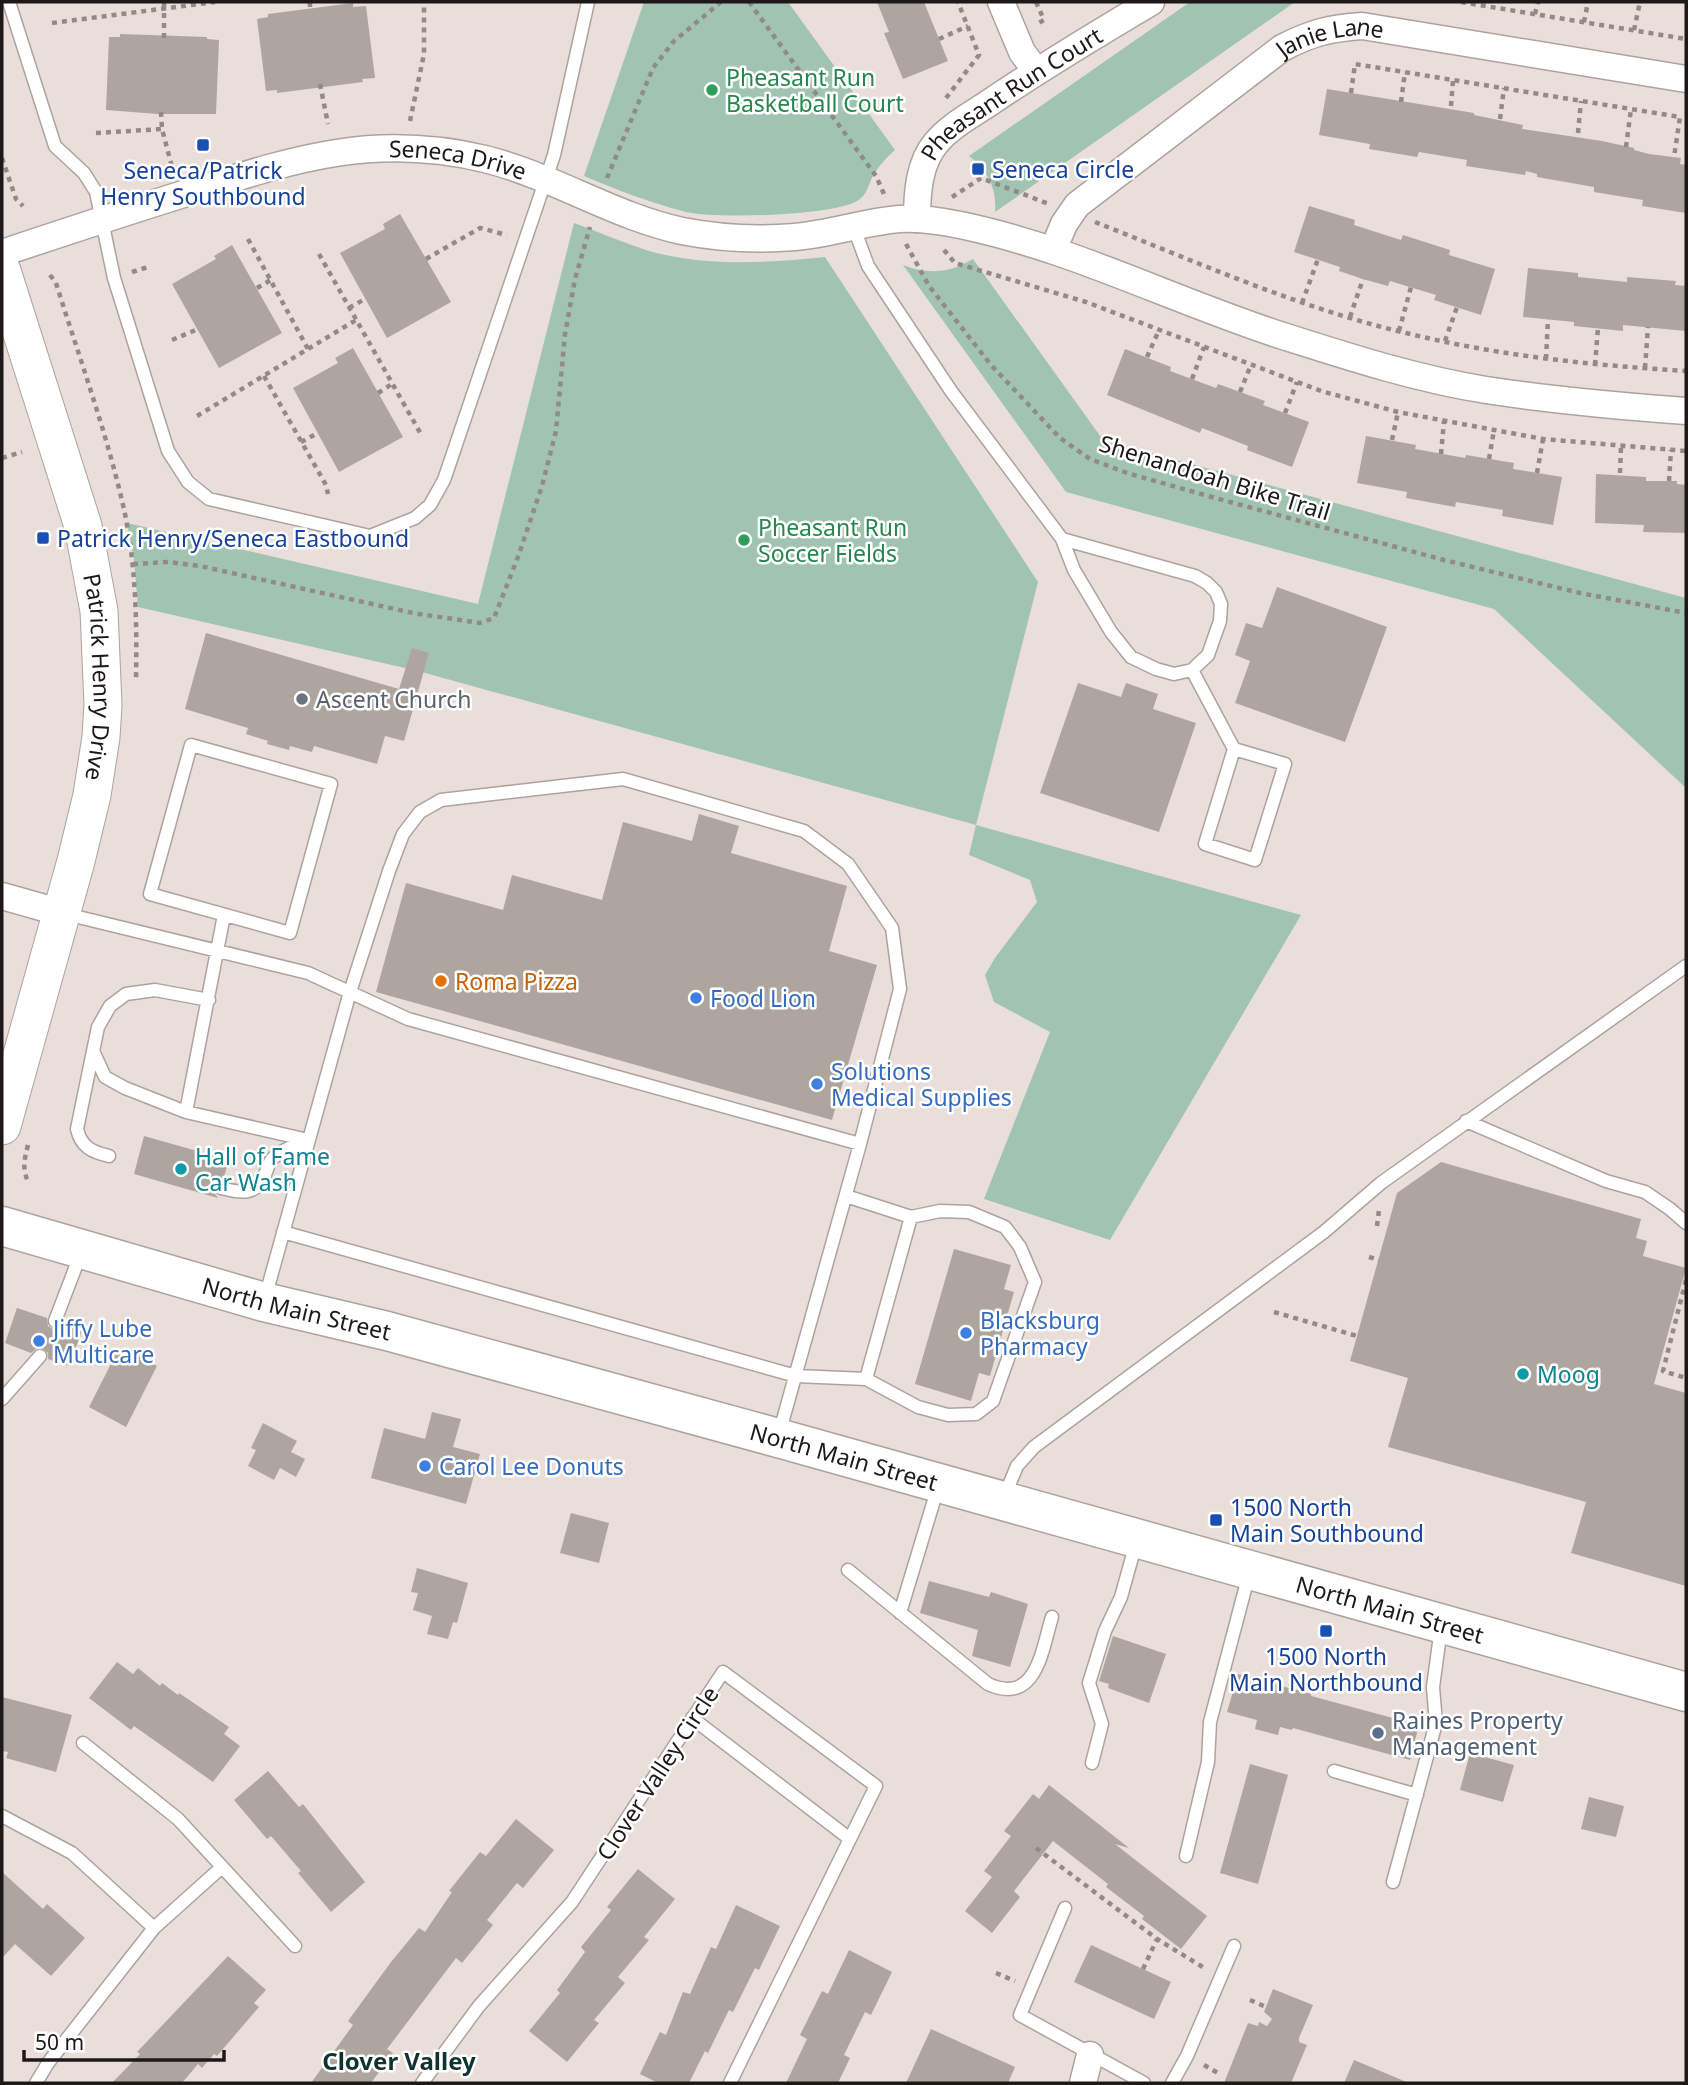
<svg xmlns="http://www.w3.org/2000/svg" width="1688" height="2085" font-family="'Noto Sans',sans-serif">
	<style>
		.green { fill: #a1c4b2 }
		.building { fill: #aea69e }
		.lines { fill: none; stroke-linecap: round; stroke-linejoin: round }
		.lane-casing { stroke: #ada39e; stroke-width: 15 }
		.street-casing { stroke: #ada39e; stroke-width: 29 }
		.secondary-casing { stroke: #ada39e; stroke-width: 39 }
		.primary-casing { stroke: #ada39e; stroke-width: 41 }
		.path { stroke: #928a86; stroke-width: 4.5; stroke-dasharray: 5 5; stroke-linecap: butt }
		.lane { stroke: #fff; stroke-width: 12 }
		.street { stroke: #fff; stroke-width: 26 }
		.secondary { stroke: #fff; stroke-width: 37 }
		.primary { stroke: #fff; stroke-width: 38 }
		.leisure-dot { fill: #2e9e5b; stroke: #fff; stroke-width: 2.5 }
		.transit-dot { fill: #1a4fb4; stroke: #fff; stroke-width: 2.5 }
		.worship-dot { fill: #6b7280; stroke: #fff; stroke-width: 2.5 }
		.food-dot { fill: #e8710a; stroke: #fff; stroke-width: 2.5 }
		.shop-dot { fill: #3f7fe0; stroke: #fff; stroke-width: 2.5 }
		.culture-dot { fill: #0f9aa8; stroke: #fff; stroke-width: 2.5 }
		.service-dot { fill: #5c6f8a; stroke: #fff; stroke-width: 2.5 }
		.labels { text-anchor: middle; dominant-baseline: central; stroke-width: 5; stroke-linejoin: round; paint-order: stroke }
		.street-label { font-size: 23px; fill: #1d1918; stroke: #fff }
		.leisure-label { font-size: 23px; fill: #27864d; stroke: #fff; text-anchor: start }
		.transit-label { font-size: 23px; fill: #164399; stroke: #fff; text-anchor: start }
		.worship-label { font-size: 23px; fill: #5b616d; stroke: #fff; text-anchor: start }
		.food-label { font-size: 23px; fill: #c56008; stroke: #fff; text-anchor: start }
		.shop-label { font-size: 23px; fill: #366cbe; stroke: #fff; text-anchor: start }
		.culture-label { font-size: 23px; fill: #0d838f; stroke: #fff; text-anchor: start }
		.service-label { font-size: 23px; fill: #4e5e75; stroke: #fff; text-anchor: start }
		.neighbourhood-label { font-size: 24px; font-weight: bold; fill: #103331; stroke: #fff }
	</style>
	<rect width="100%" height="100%" fill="#e9ded9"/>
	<!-- green -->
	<path class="green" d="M 644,2 L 788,2 L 895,150 C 887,157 879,166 874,174 C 868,184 868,195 857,201 C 831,216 715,219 686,212 C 651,203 617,190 584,176 Z
		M 1190,2 L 1295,2 L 995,212 C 997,189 988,170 969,156 Z
		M 574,223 C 599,232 624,243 649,251 C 706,267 767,263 825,257 L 1038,582 L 976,825 L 1301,915 L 1110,1240 L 984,1199 L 1050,1032 L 994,1002 L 985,975 L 995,958 L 1037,902 L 1030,880 L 969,855 L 976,825 L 418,671 L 138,607 L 134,559 L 127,523 L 478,604 Z
		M 973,259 L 1103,440 L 1686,598 L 1686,788 L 1494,609 L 1066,492 L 903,265 C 928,275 950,273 973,259 Z"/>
	<!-- building -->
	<path class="building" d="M 877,2 L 924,2 L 948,61 L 903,79 L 884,33 L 889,32 Z
		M 353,3 L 353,7 L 366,6 L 375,78 L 362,79 L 363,82 L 277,93 L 277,90 L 266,91 L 257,19 L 268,17 L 268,14 Z
		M 120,34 L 207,37 L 207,39 L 219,40 L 216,114 L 158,114 L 106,110 L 109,37 L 120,37 Z
		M 1327,89 L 1474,113 L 1474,115 L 1523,125 L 1522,129 L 1602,141 L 1634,148 L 1634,150 L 1649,154 L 1681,158 L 1680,164 L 1686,165 L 1686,213 L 1642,206 L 1643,200 L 1594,192 L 1594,187 L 1537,177 L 1537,174 L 1526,171 L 1525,175 L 1466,166 L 1467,160 L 1419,152 L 1417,157 L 1369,149 L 1370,144 L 1319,135 Z
		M 1309,206 L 1355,220 L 1354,225 L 1401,240 L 1403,235 L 1450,250 L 1449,255 L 1495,269 L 1481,315 L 1434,300 L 1436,295 L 1390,281 L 1388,286 L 1363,279 L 1339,271 L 1340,267 L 1294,252 Z
		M 400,214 L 451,302 L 387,338 L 340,253 L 385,229 L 383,224 Z
		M 232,245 L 282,333 L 219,368 L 172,284 L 216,259 L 214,256 Z
		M 1528,268 L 1578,273 L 1578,277 L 1627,282 L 1627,277 L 1676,281 L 1675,285 L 1686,286 L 1686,331 L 1623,325 L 1623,331 L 1574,326 L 1574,322 L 1523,317 Z
		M 353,348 L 403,437 L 339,472 L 293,388 L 338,363 L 335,358 Z
		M 1125,349 L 1171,367 L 1170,371 L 1216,388 L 1218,384 L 1265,401 L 1263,405 L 1309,422 L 1292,467 L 1247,450 L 1248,446 L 1202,428 L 1200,433 L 1107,395 Z
		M 1366,436 L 1416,445 L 1415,449 L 1465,458 L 1466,455 L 1514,463 L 1513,469 L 1562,477 L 1553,525 L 1502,516 L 1503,510 L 1456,502 L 1455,507 L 1406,498 L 1407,492 L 1357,483 Z
		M 1596,474 L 1646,477 L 1646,481 L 1677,481 L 1677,484 L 1686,485 L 1686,533 L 1643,532 L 1644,525 L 1595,523 Z
		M 1277,587 L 1387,627 L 1345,742 L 1235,703 L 1250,661 L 1235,655 L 1246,623 L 1262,628 Z
		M 206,633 L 399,689 L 412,648 L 429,653 L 404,741 L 385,736 L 377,764 L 314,746 L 312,752 L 290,746 L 289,750 L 267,744 L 268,741 L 246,734 L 248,728 L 185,709 Z
		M 1078,683 L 1121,697 L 1126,683 L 1158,694 L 1153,709 L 1196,723 L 1159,832 L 1040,793 Z
		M 699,814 L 739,826 L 731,853 L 847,886 L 829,951 L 877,965 L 832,1120 L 376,992 L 406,883 L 503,910 L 512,875 L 602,900 L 623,822 L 692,841 Z
		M 144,1136 L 229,1160 L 223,1180 L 218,1180 L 213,1185 L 213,1191 L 218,1198 L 134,1174 Z
		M 1441,1162 L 1641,1219 L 1636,1238 L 1647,1241 L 1643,1256 L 1686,1268 L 1654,1384 L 1686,1393 L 1686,1586 L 1571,1553 L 1586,1502 L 1388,1447 L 1408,1378 L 1350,1361 L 1397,1193 Z
		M 954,1249 L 1011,1265 L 1004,1289 L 1014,1292 L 990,1376 L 979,1373 L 971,1401 L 915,1384 Z
		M 17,1308 L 47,1318 L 48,1326 L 53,1329 L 60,1328 L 63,1324 L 82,1331 L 69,1366 L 48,1359 L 48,1353 L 42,1348 L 37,1348 L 31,1353 L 5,1343 Z
		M 118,1350 L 131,1358 L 134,1354 L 157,1366 L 126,1427 L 89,1407 Z
		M 432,1412 L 461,1419 L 453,1447 L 480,1454 L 466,1504 L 371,1478 L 384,1428 L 425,1439 Z
		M 263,1423 L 297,1441 L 291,1452 L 305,1459 L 296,1477 L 280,1468 L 274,1480 L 248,1466 L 256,1450 L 251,1448 Z
		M 571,1513 L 609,1523 L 599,1563 L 560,1553 Z
		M 417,1568 L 468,1583 L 457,1623 L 453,1622 L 448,1639 L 427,1634 L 432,1616 L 413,1610 L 418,1593 L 411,1592 Z
		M 929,1581 L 989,1597 L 991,1592 L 1028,1604 L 1010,1667 L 972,1656 L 978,1630 L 920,1613 Z
		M 1113,1636 L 1166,1654 L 1149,1703 L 1108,1688 L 1109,1684 L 1099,1681 Z
		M 117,1662 L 133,1674 L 138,1668 L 160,1686 L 162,1683 L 178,1695 L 179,1693 L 229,1727 L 224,1734 L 240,1746 L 213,1782 L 134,1726 L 131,1730 L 89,1698 Z
		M 1238,1674 L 1311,1694 L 1311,1696 L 1419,1725 L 1410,1760 L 1293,1728 L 1292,1730 L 1280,1727 L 1278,1735 L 1255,1729 L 1257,1720 L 1227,1712 Z
		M 2,1697 L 72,1715 L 56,1772 L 6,1758 L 8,1752 L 2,1751 Z
		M 1470,1753 L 1514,1765 L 1503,1802 L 1460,1790 Z
		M 1250,1764 L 1288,1775 L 1258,1884 L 1220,1873 Z
		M 268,1771 L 299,1807 L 303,1804 L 365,1882 L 331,1912 L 298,1873 L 301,1871 L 271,1836 L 267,1839 L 234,1800 Z
		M 1049,1785 L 1129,1848 L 1115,1844 L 1207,1916 L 1181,1949 L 1142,1919 L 1144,1916 L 1106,1887 L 1108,1884 L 1053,1841 L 1014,1891 L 1020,1897 L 992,1933 L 965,1911 L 992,1877 L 984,1871 L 1011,1836 L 1004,1831 L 1033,1794 L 1039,1799 Z
		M 1589,1797 L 1624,1806 L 1616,1837 L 1581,1829 Z
		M 516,1819 L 554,1850 L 523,1888 L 517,1883 L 487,1920 L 493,1925 L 462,1963 L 456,1958 L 387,2049 L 393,2053 L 371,2083 L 311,2083 L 353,2025 L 348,2021 L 391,1962 L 419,1928 L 425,1932 L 452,1892 L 449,1891 L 480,1852 L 486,1856 Z
		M 638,1869 L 675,1899 L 644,1937 L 649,1940 L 618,1977 L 625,1983 L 594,2020 L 599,2023 L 567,2062 L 529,2031 L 560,1993 L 557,1990 L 585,1952 L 581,1947 L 611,1910 L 607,1907 Z
		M 2,1872 L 43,1909 L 47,1904 L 85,1938 L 51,1976 L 15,1944 L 2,1958 Z
		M 736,1905 L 780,1926 L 759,1970 L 755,1968 L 733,2012 L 729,2010 L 708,2053 L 705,2051 L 689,2083 L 658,2083 L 640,2074 L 660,2032 L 666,2035 L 683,1992 L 690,1994 L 711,1947 L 716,1949 Z
		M 1091,1945 L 1171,1982 L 1154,2019 L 1074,1982 Z
		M 849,1950 L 892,1972 L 871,2015 L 865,2012 L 844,2055 L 850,2058 L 838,2083 L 786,2083 L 807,2039 L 800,2035 L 822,1991 L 828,1994 Z
		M 228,1956 L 266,1990 L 254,2003 L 259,2007 L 217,2056 L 214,2054 L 202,2068 L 198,2064 L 182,2083 L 112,2083 L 140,2054 L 137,2052 Z
		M 1273,1989 L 1313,2005 L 1299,2038 L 1299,2042 L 1307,2045 L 1291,2083 L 1224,2083 L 1248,2023 L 1258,2026 L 1259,2022 L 1267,2026 L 1272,2019 L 1264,2012 Z
		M 931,2029 L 1015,2067 L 1008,2083 L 906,2083 Z
		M 1354,2060 L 1409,2083 L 1344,2083 Z"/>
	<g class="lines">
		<defs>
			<path id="lane" d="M 9,2 L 55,146 L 84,173 L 96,192 L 114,278 L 168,451 L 188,482 L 209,499 L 370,536 L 415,518 L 430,505 L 444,480 L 554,155 L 588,2
				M 854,228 L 868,266 L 951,391 L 1062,539 L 1074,570 L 1111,632 L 1131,657 L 1156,669 L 1174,674 L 1192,670 L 1208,655 L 1220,621 L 1221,604 L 1216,592 L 1207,583 L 1195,576 L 1062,539
				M 1192,670 L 1234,749
				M 191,745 L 331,784 L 290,933 L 150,894 Z
				M 1234,749 L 1285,764 L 1255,860 L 1205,844 Z
				M 66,914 L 308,973 L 408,1019 L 860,1144
				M 94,1053 L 105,1077 L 125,1088 L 186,1112 L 308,1140
				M 186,1112 L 224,915
				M 1466,1121 L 1606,1181 L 1645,1192 L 1670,1209 L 1686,1223
				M 109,1156 C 92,1152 81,1147 77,1129 L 98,1027 L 110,1006 L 126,994 L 155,990 L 209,1000
				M 221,1188 C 237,1192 255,1197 264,1177 C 267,1171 268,1163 273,1158 C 282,1149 297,1145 308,1140
				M 283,1232 L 796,1376 L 866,1379 L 918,1407 L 948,1415 L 976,1414 L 993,1401 L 1035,1282 L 1020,1247 L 1005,1227 L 969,1212 L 940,1211 L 911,1217 L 846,1196
				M 265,1298 L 350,992 L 389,871 L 403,834 L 420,812 L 441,800 L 623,779 L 804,831 L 848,864 L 892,928 L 900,989 L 860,1144 L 779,1434
				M 55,1321 L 81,1253
				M 866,1379 L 911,1217
				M 2,1399 L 40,1356
				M 1004,1497 L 1017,1466 L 1034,1447 L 1324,1232 L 1381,1183 L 1686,966
				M 848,1570 L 988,1684 C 1037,1706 1042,1649 1052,1617
				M 900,1613 L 938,1487
				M 692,1718 L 850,1839
				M 83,1743 L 178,1819 L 295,1946
				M 1092,1763 L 1102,1724 L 1089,1683 L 1105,1631 L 1121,1597 L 1136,1543
				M 1334,1771 L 1417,1795
				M 2,1816 L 72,1853 L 154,1928
				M 1186,1856 L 1208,1762 L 1210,1722 L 1249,1574
				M 1393,1882 L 1436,1723 L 1433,1687 L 1441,1628
				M 1065,1908 L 1020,2015 L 1144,2083
				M 36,2083 L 48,2063 L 154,1928 L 222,1867
				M 422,2083 L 479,2006 L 572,1902 L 723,1672 L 876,1786 L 730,2083
				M 1172,2083 L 1187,2056 L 1234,1946"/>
			<g id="street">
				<path d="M 1001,2 L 1022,52 L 1036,71"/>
				<path id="s1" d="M 917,219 C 917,193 919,163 936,143 C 951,125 973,114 992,101 C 1044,66 1097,34 1151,2"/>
				<path id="s2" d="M 1053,250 L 1064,224 L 1077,205 L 1282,48 C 1311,33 1330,28 1362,26 L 1686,79"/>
				<path id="s3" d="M 2,253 C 65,232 129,211 193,191 C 298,158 374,133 485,159 C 553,176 613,216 682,231 C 718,238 759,240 795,237 C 830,234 864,222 899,219 C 920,218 940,221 960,225 C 1072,248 1174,301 1283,336 C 1349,357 1417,379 1486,390 C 1552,400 1619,406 1686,411"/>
				<path d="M 2,896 L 62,913"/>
				<path d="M 1083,2083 L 1090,2055"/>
			</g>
			<g id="secondary">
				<path id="s4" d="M 2,271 L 83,526 L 99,611 L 103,705 L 101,737 L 92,795 L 76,861 L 2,1126"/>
			</g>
			<g id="primary">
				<path id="s5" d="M 2,1226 L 264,1302 L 387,1331 L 778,1438 L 1686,1692"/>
			</g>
		</defs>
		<!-- lane casing -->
		<use href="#lane" class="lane-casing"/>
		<!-- street casing -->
		<use href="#street" class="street-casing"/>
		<!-- secondary casing -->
		<use href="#secondary" class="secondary-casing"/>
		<!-- primary casing -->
		<use href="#primary" class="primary-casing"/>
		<!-- path -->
		<path class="path" d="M 310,2 L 310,11
			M 749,2 L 876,176 L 884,194
			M 1036,2 L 1044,20 L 1037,24
			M 1461,2 L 1686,39
			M 1535,14 L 1538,2
			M 1584,22 L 1588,2
			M 52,23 L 215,2
			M 1634,30 L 1640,2
			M 164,38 L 164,2
			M 939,39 L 968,26
			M 320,84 L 328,124
			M 1351,93 L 1355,64 L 1680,117 L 1674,157
			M 946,98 L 979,55 L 958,2
			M 1401,102 L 1405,72
			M 1451,106 L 1453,80
			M 161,112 L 162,129 L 172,167
			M 1500,119 L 1504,88
			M 410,121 L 424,54 L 424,2
			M 96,133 L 162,129
			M 1578,133 L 1581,101
			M 1626,147 L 1631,109
			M 2,158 L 16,199 L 23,206
			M 607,178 L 653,68 L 674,41 L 721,2
			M 952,197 L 981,178 L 1049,204
			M 1095,222 C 1197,262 1299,308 1406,333 C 1500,356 1590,365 1686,371
			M 248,239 L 308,349
			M 906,244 L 929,286 L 991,365 L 1060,438 L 1090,459 L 1127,473 L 1208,496 L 1444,560 L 1580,593 L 1686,613
			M 944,250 L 955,263 L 1086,302 L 1321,391 L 1398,412 L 1543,439 L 1686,451
			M 319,254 L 422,436
			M 426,259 L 480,228 L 507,235
			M 132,272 L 148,267
			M 50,275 L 56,283 C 80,360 108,436 125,514 C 136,568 137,624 136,679
			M 257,288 L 271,280
			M 1302,303 L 1318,259
			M 349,308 L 365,299
			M 1350,317 L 1363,279
			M 1399,331 L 1411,287
			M 172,340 L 198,329
			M 1445,341 L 1457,307
			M 1147,357 L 1159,330
			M 1546,359 L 1548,319
			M 1595,365 L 1598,328
			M 1645,368 L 1648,327
			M 264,376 L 326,485 L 328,494
			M 1192,379 L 1204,347
			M 1240,392 L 1251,365
			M 378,393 L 392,384
			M 1285,413 L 1297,382
			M 197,416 L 356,320
			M 1392,440 L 1398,412
			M 301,442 L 318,433
			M 1441,454 L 1444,421
			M 2,458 L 22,452
			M 1489,459 L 1494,430
			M 1537,473 L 1543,439
			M 1620,473 L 1621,447
			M 1669,481 L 1671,450
			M 133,564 L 169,562 L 200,566 L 413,613 L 480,623 L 494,618 L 518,557 L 542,486 L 556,431 L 565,334 L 575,279 L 590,227
			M 28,1145 C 24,1161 22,1169 29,1184
			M 1377,1226 L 1379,1210
			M 1369,1257 L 1379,1260
			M 1686,1280 L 1663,1371 L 1686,1378
			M 1274,1312 L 1357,1336
			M 1036,1848 L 1157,1939 L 1206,1969
			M 1143,1969 L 1157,1939
			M 996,1973 L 1015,1981
			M 1250,2000 L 1266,2007
			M 1204,2065 L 1218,2073"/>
		<!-- lane -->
		<use href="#lane" class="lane"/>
		<!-- street -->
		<use href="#street" class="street"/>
		<!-- secondary -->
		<use href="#secondary" class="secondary"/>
		<!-- primary -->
		<use href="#primary" class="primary"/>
	</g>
	<!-- markers -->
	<g class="leisure-dot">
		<circle cx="712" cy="90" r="7"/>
		<circle cx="744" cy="540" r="7"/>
	</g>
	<g class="transit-dot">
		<rect x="196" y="138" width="14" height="14" rx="3.5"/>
		<rect x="971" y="162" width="14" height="14" rx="3.5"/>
		<rect x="36" y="531" width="14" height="14" rx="3.5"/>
		<rect x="1209" y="1513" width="14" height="14" rx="3.5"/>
		<rect x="1319" y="1624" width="14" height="14" rx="3.5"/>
	</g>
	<circle class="worship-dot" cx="302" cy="699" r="7"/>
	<circle class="food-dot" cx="441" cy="981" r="7"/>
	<g class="shop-dot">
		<circle cx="696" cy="998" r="7"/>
		<circle cx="817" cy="1084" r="7"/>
		<circle cx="966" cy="1333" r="7"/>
		<circle cx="39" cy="1341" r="7"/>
		<circle cx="425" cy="1466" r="7"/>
	</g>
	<g class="culture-dot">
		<circle cx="181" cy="1169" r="7"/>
		<circle cx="1523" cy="1374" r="7"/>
	</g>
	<circle class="service-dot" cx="1378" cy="1733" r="7"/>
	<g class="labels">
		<!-- street labels -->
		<g class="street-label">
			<text stroke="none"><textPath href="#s2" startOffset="360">Janie Lane</textPath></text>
			<text stroke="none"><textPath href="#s1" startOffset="170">Pheasant Run Court</textPath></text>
			<text stroke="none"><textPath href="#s3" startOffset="472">Seneca Drive</textPath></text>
			<text transform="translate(1215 477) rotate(17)">Shenandoah Bike Trail</text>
			<text stroke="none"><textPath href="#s4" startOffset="420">Patrick Henry Drive</textPath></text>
			<text stroke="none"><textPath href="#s5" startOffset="306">North Main Street</textPath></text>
			<text stroke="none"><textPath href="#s5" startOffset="873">North Main Street</textPath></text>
			<text stroke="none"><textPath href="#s5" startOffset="1440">North Main Street</textPath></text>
			<text transform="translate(657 1773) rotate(-57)">Clover Valley Circle</text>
		</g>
		<!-- leisure labels -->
		<g class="leisure-label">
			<text x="726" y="77">Pheasant Run<tspan x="726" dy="26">Basketball Court</tspan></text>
			<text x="758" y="527">Pheasant Run<tspan x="758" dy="26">Soccer Fields</tspan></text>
		</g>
		<!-- transit labels -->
		<g class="transit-label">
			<text x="992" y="169">Seneca Circle</text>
			<text x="203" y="170" text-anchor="middle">Seneca/Patrick<tspan x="203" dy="26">Henry Southbound</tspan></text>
			<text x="57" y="538">Patrick Henry/Seneca Eastbound</text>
			<text x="1230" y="1507">1500 North<tspan x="1230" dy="26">Main Southbound</tspan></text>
			<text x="1326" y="1656" text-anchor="middle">1500 North<tspan x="1326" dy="26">Main Northbound</tspan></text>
		</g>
		<!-- worship labels -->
		<g class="worship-label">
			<text x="316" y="699">Ascent Church</text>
		</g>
		<!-- food labels -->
		<g class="food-label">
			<text x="455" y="981">Roma Pizza</text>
		</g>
		<!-- shop labels -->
		<g class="shop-label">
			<text x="710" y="998">Food Lion</text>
			<text x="831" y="1071">Solutions<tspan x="831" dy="26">Medical Supplies</tspan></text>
			<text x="980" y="1320">Blacksburg<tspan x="980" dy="26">Pharmacy</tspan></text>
			<text x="53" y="1328">Jiffy Lube<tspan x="53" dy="26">Multicare</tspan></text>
			<text x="439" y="1466">Carol Lee Donuts</text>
		</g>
		<!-- culture labels -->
		<g class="culture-label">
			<text x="195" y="1156">Hall of Fame<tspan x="195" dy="26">Car Wash</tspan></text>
			<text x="1537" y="1374">Moog</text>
		</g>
		<!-- service labels -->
		<g class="service-label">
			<text x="1392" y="1720">Raines Property<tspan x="1392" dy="26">Management</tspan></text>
		</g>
		<!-- neighbourhood labels -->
		<g class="neighbourhood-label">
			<text x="399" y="2060">Clover Valley</text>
		</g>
	</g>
	<!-- border -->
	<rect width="1688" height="2085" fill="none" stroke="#1d1918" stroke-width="7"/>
	<!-- scale -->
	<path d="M24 2050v10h200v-10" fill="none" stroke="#1d1918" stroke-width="3.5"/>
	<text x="35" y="2050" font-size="21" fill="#1d1918" stroke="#ffffff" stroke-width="5" paint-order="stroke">50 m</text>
</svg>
